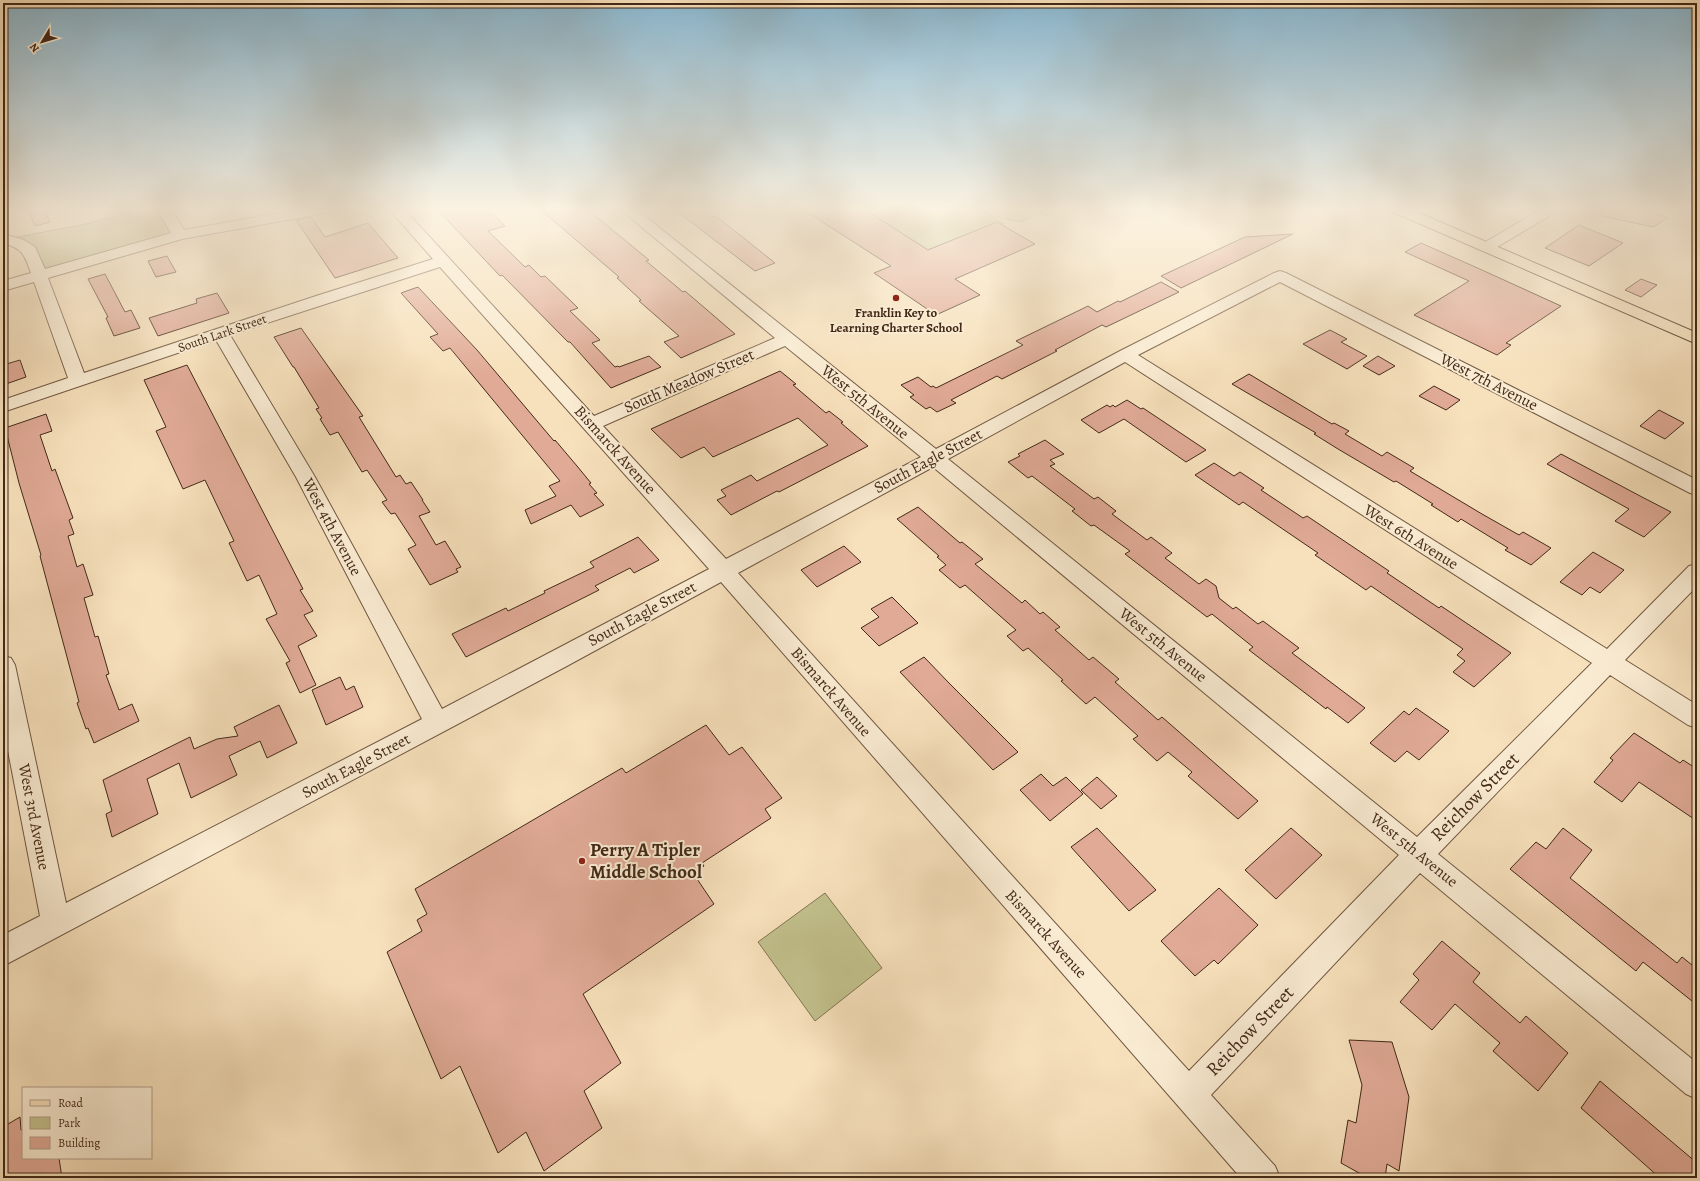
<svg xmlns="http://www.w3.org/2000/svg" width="1700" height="1181" font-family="Alegreya,serif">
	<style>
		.green { fill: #c2c18d; stroke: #827552 }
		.building { fill: #e0aa96; stroke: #432918 }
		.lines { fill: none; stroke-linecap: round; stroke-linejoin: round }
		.minor-casing { stroke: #705741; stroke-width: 2 }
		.major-casing { stroke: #432918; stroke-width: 2 }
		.minor { fill: #faecd3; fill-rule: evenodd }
		.major { fill: #f7e1bc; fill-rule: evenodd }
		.poi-dot { fill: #8f2418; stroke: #faecd3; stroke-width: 1.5 }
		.labels { text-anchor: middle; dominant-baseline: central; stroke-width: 4; stroke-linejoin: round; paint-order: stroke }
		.far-poi-label { font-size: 13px; font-weight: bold; fill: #432918; stroke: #faecd3 }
		.far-street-label { font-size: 13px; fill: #432918; stroke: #faecd3 }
		.street-label { font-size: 16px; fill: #432918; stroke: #faecd3 }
		.near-street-label { font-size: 19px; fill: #432918; stroke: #faecd3 }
		.near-poi-label { font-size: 19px; font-weight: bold; fill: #432918; stroke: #faecd3; text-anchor: start }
	</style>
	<rect width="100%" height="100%" fill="#f7e1bc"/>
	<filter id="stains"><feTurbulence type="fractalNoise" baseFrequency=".005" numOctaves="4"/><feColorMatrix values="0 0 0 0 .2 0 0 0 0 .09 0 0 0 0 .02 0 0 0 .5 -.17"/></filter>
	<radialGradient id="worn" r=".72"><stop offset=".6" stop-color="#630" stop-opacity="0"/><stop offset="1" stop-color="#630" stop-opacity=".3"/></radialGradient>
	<!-- green -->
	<path class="green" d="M 141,209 L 164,209 L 180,235 L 40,276 L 32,254 L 7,239 L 86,224 Z
		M 864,209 L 979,209 L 1004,224 L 1002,225 L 997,222 L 925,251 Z
		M 981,209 L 1061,209 L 1045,216 L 1040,213 L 1021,222 L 994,217 Z
		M 825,893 L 882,968 L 815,1021 L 758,942 Z"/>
	<!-- building -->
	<path class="building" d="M 27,209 L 44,209 L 50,222 L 35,226 Z
		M 437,209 L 488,209 L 505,226 L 488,231 L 525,267 L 529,265 L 541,277 L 545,276 L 578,308 L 570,311 L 600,340 L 592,343 L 615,367 L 618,366 L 619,367 L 649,356 L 661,367 L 611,388 L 570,342 L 568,342 L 502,275 L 500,276 Z
		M 540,209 L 587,209 L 649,260 L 646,261 L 683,292 L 685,291 L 735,334 L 681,358 L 664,342 L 679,336 L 639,301 L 641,300 L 617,278 L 619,277 Z
		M 674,209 L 701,209 L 712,217 L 716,216 L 775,263 L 755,271 Z
		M 802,209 L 864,209 L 928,250 L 997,222 L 1035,244 L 955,279 L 980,295 L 936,315 L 874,273 L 891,266 Z
		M 1602,209 L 1645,209 L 1668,218 L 1653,227 L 1601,216 Z
		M 311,217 L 325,237 L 368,223 L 398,258 L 335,278 L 296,220 Z
		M 1579,225 L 1623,243 L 1589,266 L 1545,248 Z
		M 1293,234 L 1181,288 L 1161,276 L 1245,237 Z
		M 1421,243 L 1482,270 L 1561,306 L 1506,343 L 1511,345 L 1497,355 L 1414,315 L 1469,281 L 1405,252 Z
		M 167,256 L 176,272 L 156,277 L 148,261 Z
		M 105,274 L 125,312 L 131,310 L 140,328 L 114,336 L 106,318 L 108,317 L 88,279 Z
		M 1641,279 L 1657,285 L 1641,297 L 1625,290 Z
		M 1161,282 L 1179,292 L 1106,327 L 1102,325 L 1055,350 L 1057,351 L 1002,379 L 997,376 L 951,400 L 956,403 L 937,412 L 930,407 L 926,409 L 910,397 L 914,395 L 901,385 L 918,377 L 931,387 L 933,386 L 936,388 L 1023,345 L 1016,341 L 1084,308 L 1088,306 L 1097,312 L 1118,301 L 1120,302 Z
		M 418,287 L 477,350 L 554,441 L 555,440 L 577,466 L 591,483 L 589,484 L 597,493 L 594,494 L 604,505 L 580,517 L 571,505 L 531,524 L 525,510 L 556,496 L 549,486 L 560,481 L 450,348 L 443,351 L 430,337 L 438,334 L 401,293 Z
		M 217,293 L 229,313 L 158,336 L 149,318 L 197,303 L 196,299 Z
		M 301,328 L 363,416 L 359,417 L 396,477 L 400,475 L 406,484 L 411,482 L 423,500 L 422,500 L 430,512 L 419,516 L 436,545 L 445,541 L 461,567 L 456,569 L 458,572 L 430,585 L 408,549 L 416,545 L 395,513 L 391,514 L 382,502 L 387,500 L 367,470 L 362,472 L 338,432 L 330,435 L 320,419 L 322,418 L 316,409 L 319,408 L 294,367 L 293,367 L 274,337 Z
		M 1330,330 L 1347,339 L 1341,342 L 1367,356 L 1347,369 L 1303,344 Z
		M 1378,356 L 1395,366 L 1379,375 L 1363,366 Z
		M 20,360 L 26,377 L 3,385 L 3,365 Z
		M 187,365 L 303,589 L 300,590 L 313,611 L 304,615 L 317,636 L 298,646 L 316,685 L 300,693 L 286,663 L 290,661 L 266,619 L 277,614 L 259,575 L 247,581 L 229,543 L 234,541 L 205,480 L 183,489 L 156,431 L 166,427 L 144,380 Z
		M 780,371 L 796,384 L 793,385 L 826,413 L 829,411 L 843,422 L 841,423 L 868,446 L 779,492 L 777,491 L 731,515 L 717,500 L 726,496 L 721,490 L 751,475 L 757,481 L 828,445 L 798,418 L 713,457 L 704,447 L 681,458 L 651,429 Z
		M 1249,374 L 1332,424 L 1334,423 L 1349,431 L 1345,434 L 1382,456 L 1387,452 L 1414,468 L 1410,471 L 1482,514 L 1519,535 L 1523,532 L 1551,548 L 1531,565 L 1505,550 L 1508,548 L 1461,519 L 1458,522 L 1431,505 L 1433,504 L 1396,481 L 1394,482 L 1338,449 L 1314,434 L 1316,433 L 1232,384 Z
		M 1434,386 L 1460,400 L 1446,410 L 1419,396 Z
		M 1127,400 L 1141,409 L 1143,408 L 1206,450 L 1186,462 L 1124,419 L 1099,433 L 1081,420 L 1107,405 L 1110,407 L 1113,405 L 1115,407 Z
		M 1659,410 L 1684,423 L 1665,439 L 1640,426 Z
		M 46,414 L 52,431 L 40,435 L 52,471 L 55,469 L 73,518 L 69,520 L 74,534 L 68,536 L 77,567 L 83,564 L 93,595 L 84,598 L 95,637 L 98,636 L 109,674 L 106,675 L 119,710 L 132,704 L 139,721 L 94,743 L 88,728 L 86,729 L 77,703 L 79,702 L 40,556 L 41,555 L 19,483 L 5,428 Z
		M 1045,440 L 1064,454 L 1050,460 L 1055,464 L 1050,466 L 1094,499 L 1098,497 L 1116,511 L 1112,514 L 1147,540 L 1151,537 L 1172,553 L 1165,558 L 1199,584 L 1206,579 L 1216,586 L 1219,598 L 1233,609 L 1236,607 L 1258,624 L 1263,621 L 1299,648 L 1292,653 L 1365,708 L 1348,723 L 1327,707 L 1326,709 L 1249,650 L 1253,647 L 1212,614 L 1207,617 L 1125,554 L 1130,551 L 1094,525 L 1091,526 L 1072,511 L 1075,509 L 1032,476 L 1028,478 L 1008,462 L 1020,456 L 1018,454 Z
		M 1561,454 L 1642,497 L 1671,512 L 1644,537 L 1615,521 L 1629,509 L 1547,464 Z
		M 1214,463 L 1234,476 L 1240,472 L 1264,488 L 1261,490 L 1303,518 L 1307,516 L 1389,571 L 1387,573 L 1439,608 L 1441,606 L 1511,653 L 1474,687 L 1453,672 L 1465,661 L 1457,655 L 1463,649 L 1371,586 L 1366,590 L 1315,555 L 1318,553 L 1243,502 L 1239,505 L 1195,475 Z
		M 918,507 L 960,543 L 962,542 L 983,559 L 975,564 L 1022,603 L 1025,600 L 1040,614 L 1043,612 L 1060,627 L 1055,630 L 1089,660 L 1093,657 L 1119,679 L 1115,682 L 1158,720 L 1162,717 L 1258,801 L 1238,819 L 1188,776 L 1192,772 L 1168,752 L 1157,761 L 1133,739 L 1138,736 L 1095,697 L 1086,704 L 1061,681 L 1063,680 L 1028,648 L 1023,651 L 1007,636 L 1016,630 L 965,585 L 960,588 L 939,570 L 946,565 L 937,557 L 939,556 L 897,519 Z
		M 638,537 L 659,560 L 634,573 L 630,568 L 595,586 L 599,590 L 466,657 L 452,634 L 506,608 L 508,611 L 545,593 L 544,591 L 594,567 L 590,562 Z
		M 844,546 L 861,562 L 817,587 L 801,570 Z
		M 1593,552 L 1624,570 L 1600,593 L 1590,587 L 1582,595 L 1560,582 Z
		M 892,597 L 918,623 L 879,646 L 861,628 L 879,617 L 871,609 Z
		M 924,657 L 949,683 L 1018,752 L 993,770 L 900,672 Z
		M 340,677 L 346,690 L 354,686 L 363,707 L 326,725 L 312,690 Z
		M 279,705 L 297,743 L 267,758 L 260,741 L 229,756 L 237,775 L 191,798 L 179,763 L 147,779 L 158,814 L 112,837 L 106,814 L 112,811 L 103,780 L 190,737 L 194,749 L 217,739 L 238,736 L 234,727 Z
		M 1416,708 L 1449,731 L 1419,760 L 1407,751 L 1395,762 L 1370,743 L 1404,711 L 1409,715 Z
		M 706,725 L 729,755 L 742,747 L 782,798 L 765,809 L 771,818 L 702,863 L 704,866 L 693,873 L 714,904 L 583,994 L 621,1063 L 584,1091 L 602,1128 L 544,1171 L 526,1132 L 498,1153 L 460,1066 L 441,1079 L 387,952 L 422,931 L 417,920 L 427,914 L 415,889 L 622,768 L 626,773 Z
		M 1634,733 L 1680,763 L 1683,760 L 1697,769 L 1697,821 L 1639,782 L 1622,802 L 1594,782 L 1613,760 L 1610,758 Z
		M 1041,774 L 1053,786 L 1066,777 L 1083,794 L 1050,821 L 1020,790 Z
		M 1097,777 L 1117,796 L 1101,809 L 1081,790 Z
		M 1097,828 L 1156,890 L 1129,911 L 1071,847 Z
		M 1291,828 L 1322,855 L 1276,899 L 1245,870 Z
		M 1563,828 L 1592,850 L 1570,878 L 1677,963 L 1682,957 L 1697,969 L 1697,1005 L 1643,962 L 1636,971 L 1510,869 L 1536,842 L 1546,849 Z
		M 1219,888 L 1258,925 L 1218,964 L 1214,960 L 1195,976 L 1161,941 Z
		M 1442,941 L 1480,973 L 1473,982 L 1520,1023 L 1526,1016 L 1568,1053 L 1538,1091 L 1493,1051 L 1500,1043 L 1455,1004 L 1432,1030 L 1400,1002 L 1419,980 L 1413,974 Z
		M 1349,1040 L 1392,1042 L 1409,1097 L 1399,1171 L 1387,1164 L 1385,1178 L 1368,1178 L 1341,1163 L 1348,1120 L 1356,1123 L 1362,1085 Z
		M 1600,1081 L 1697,1163 L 1697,1178 L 1660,1178 L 1581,1108 Z
		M 20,1117 L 21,1130 L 23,1129 L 23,1158 L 59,1158 L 62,1178 L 3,1178 L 3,1127 Z"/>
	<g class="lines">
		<defs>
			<path id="minor" d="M 157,209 L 171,209 L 184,230 L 302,209 L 333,209 L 331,212 L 326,213 L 182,239 L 48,278 L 84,373 L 316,296 L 433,259 L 389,209 L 404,209 L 594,416 L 775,338 L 620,209 L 636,209 L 936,449 L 1120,351 L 1274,273 L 1280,271 L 1286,273 L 1697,480 L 1697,495 L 1690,493 L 1280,282 L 1138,355 L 1607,649 L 1689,566 L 1697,564 L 1697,586 L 1625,660 L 1697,705 L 1697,728 L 1688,725 L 1610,675 L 1438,854 L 1697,1063 L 1697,1099 L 1686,1094 L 1420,873 L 1211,1095 L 1275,1166 L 1280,1178 L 1241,1178 L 721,582 L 565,667 L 3,966 L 3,935 L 40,916 L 3,725 L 3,656 L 11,658 L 15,665 L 66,903 L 422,719 L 296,477 L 216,340 L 3,412 L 3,400 L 68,378 L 34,282 L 3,291 L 3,281 L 31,273 C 24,254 23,249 3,243 L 3,234 L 24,240 L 35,247 L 45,269 L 171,233 ZM 440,267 L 709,569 L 442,709 L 315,477 L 230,335 ZM 785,346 L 921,457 L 726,559 L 603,426 ZM 1125,362 L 1592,663 L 1417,837 L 948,459 ZM 933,467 L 1399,855 L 1189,1071 L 738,573 Z
				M 1541,209 L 1558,209 L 1556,212 L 1492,250 L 1487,252 L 1482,250 L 1479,247 L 1482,244 Z"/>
			<path id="major" d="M 1391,209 L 1410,209 L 1697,333 L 1697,344 L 1393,212 Z"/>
		</defs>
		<!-- minor casing -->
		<use href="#minor" class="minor-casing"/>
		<!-- major casing -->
		<use href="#major" class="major-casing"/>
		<!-- minor -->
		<use href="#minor" class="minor"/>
		<!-- major -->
		<use href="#major" class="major"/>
	</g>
	<!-- sky -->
	<linearGradient id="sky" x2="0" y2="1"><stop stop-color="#8ab8d1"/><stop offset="0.56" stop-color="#fbf2e1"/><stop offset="1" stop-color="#fbf2e1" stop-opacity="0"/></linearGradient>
	<rect width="1700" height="374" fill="url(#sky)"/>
	<!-- markers -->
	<g class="poi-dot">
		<circle cx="896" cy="298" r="4"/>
		<circle cx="582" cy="861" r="4"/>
	</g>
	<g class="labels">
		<!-- far-poi labels -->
		<g class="far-poi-label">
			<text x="896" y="312">Franklin Key to<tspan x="896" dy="15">Learning Charter School</tspan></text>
		</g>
		<!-- far-street labels -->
		<g class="far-street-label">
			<text transform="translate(222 333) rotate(-19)">South Lark Street</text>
		</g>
		<!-- street labels -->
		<g class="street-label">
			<text transform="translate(689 381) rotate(-23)">South Meadow Street</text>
			<text transform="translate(1489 382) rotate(27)">West 7th Avenue</text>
			<text transform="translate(865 402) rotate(39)">West 5th Avenue</text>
			<text transform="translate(615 450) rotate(48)">Bismarck Avenue</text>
			<text transform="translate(928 461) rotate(-28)">South Eagle Street</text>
			<text transform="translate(332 527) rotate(62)">West 4th Avenue</text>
			<text transform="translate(1411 537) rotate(32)">West 6th Avenue</text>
			<text transform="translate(642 614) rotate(-28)">South Eagle Street</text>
			<text transform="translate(1163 645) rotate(39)">West 5th Avenue</text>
			<text transform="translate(831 692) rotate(49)">Bismarck Avenue</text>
			<text transform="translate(356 766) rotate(-28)">South Eagle Street</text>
			<text transform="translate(34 817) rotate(79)">West 3rd Avenue</text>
			<text transform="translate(1414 850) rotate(39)">West 5th Avenue</text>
			<text transform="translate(1046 934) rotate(48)">Bismarck Avenue</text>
		</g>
		<!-- near-street labels -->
		<g class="near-street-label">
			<text transform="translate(1475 797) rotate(-45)">Reichow Street</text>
			<text transform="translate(1250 1031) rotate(-46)">Reichow Street</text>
		</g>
		<!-- near-poi labels -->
		<g class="near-poi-label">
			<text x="590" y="850">Perry A Tipler<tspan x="590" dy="22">Middle School</tspan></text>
		</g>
	</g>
	<!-- margin -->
	<rect width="1700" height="1181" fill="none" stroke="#f7e1bc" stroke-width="16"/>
	<rect x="4" y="4" width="1692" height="1173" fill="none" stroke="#432918" stroke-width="2"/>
	<rect x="8" y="8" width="1684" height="1165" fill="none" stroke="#432918"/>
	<!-- legend -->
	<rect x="22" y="1087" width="130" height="72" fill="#faecd3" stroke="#b19e88"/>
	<rect x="30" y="1100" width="20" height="6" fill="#f7e1bc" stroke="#b19e88"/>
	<text x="58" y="1107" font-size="12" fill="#432918">Road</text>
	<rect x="30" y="1117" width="20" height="12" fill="#c2c18d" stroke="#b19e88"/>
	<text x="58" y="1127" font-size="12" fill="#432918">Park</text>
	<rect x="30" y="1137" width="20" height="12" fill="#e0aa96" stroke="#b19e88"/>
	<text x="58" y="1147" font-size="12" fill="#432918">Building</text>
	<!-- north arrow -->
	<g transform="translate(42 42) rotate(232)" stroke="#faecd3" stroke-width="3" paint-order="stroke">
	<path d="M0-3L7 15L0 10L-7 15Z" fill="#432918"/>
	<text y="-6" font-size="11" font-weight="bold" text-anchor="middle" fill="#432918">N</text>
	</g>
	<rect width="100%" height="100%" filter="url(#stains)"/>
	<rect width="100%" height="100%" fill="url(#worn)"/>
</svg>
